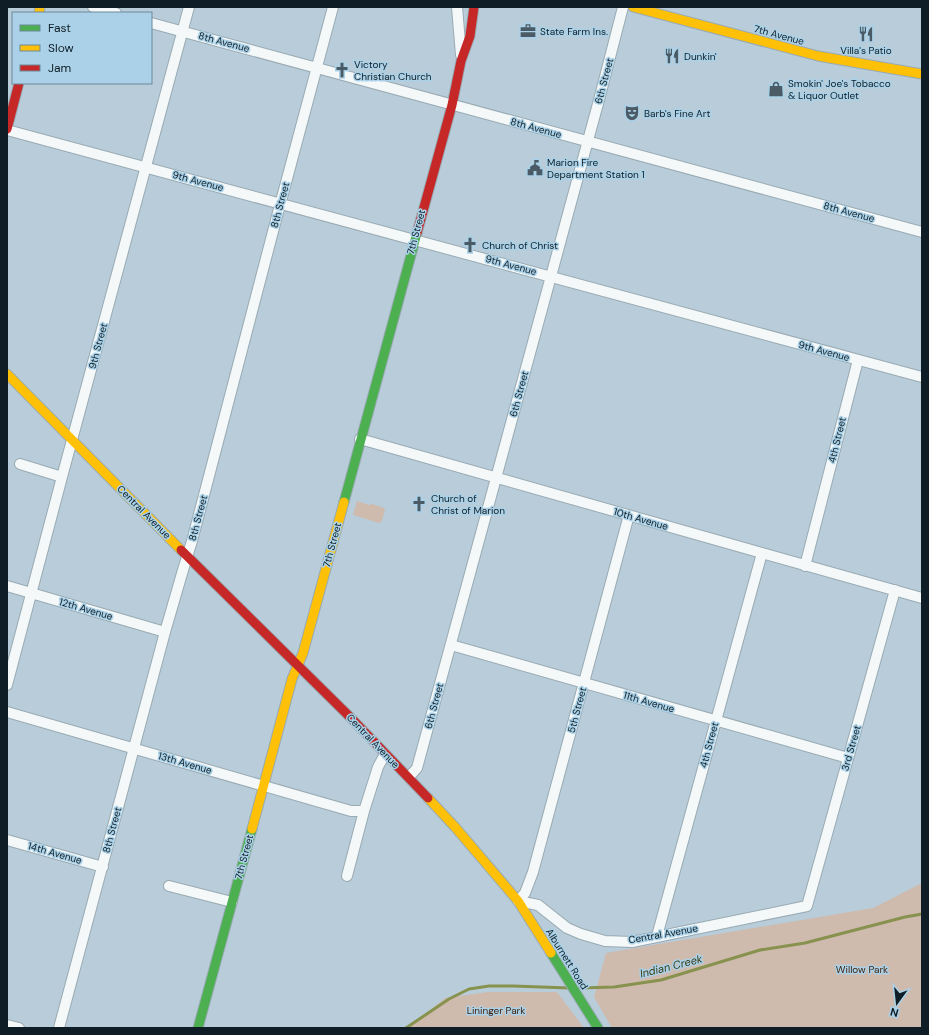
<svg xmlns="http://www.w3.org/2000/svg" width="929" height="1035" font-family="'DM Sans',sans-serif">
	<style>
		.park { fill: #cfbaae }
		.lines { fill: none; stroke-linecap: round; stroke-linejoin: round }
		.stream { stroke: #88924f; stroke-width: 3 }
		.street-casing { stroke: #99aab3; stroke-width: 12 }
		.fast-casing { stroke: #99aab3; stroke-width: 11 }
		.slow-casing { stroke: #99aab3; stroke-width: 11 }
		.jam-casing { stroke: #99aab3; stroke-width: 11 }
		.street { stroke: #f4f8f9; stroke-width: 10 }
		.fast { stroke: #4caf50; stroke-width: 9 }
		.slow { stroke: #ffc107; stroke-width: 9 }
		.jam { stroke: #c62828; stroke-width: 9 }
		.labels { text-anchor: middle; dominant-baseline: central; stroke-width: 3; stroke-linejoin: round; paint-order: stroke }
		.poi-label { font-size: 10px; fill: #0f1e26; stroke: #aad1e7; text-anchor: start }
		.street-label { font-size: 10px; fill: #0f1e26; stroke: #aad1e7 }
		.park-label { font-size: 10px; fill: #42220d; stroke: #aad1e7 }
		.water-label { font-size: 11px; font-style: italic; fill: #393b14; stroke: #aad1e7 }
	</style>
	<rect width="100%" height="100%" fill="#b8cdd9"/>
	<!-- park -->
	<path class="park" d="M 357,501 L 369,505 L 372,504 L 384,508 L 385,510 L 382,521 L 379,523 L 353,515 Z
		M 922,883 L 922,1028 L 612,1028 L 594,997 L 606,953 L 873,908 Z
		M 488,992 L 557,992 L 584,1028 L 408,1028 L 445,998 Z"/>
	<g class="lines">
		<!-- stream -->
		<path class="stream" d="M 579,988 L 614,987 L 661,980 L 760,950 L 805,943 L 905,917 L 922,914
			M 406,1028 L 449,999 L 469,989 L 489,986 L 513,986 L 569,988"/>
		<defs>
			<path id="street" d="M 93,7 L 116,13
				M 457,7 L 461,55
				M 151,23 L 922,232
				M 7,130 L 922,377
				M 360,439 L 762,553 L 922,598
				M 20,464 L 62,477
				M 629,515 L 533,872 L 525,893 L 518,901 L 538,905 L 567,928 L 581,934 L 605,941 L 632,942 L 807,906 L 895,590
				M 805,566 L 858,360
				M 7,586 L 165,632
				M 451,645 L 848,758
				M 7,685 L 62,477 L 189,7
				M 7,712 L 351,811 L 364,811
				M 409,777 L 417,768 L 599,100 L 623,7
				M 7,840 L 103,867
				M 347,876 L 364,811 L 378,767 L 385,754
				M 169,886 L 232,902
				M 657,936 L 762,553
				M 7,1025 L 19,1028
				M 59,1028 L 165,632 L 183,570 L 192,541 L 276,220 L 333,7"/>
			<path id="fast" d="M 344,502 L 417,233
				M 551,953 L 598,1028
				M 198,1028 L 252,829"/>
			<path id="slow" d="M 633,7 L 818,56 L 922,74
				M 39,13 L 40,7
				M 7,374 L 181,550
				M 428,798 L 455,827 L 518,901 L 551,953
				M 252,829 L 292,679 L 303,653 L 344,502"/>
			<path id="jam" d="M 7,129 L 19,83
				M 417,233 L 452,105 L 461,61 L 470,36 L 474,7
				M 181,550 L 353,720 L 428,798"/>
		</defs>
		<!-- street casing -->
		<use href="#street" class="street-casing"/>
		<!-- fast casing -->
		<use href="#fast" class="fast-casing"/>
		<!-- slow casing -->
		<use href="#slow" class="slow-casing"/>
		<!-- jam casing -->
		<use href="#jam" class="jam-casing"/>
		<!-- street -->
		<use href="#street" class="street"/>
		<!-- fast -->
		<use href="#fast" class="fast"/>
		<!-- slow -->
		<use href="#slow" class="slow"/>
		<!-- jam -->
		<use href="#jam" class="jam"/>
	</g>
	<!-- icons -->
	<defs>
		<symbol id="office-bare" viewBox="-9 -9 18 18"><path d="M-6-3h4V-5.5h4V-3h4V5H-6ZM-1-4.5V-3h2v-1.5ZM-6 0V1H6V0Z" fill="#4a5b65" stroke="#aad1e7" stroke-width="2.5" paint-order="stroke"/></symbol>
		<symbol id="restaurant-bare" viewBox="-9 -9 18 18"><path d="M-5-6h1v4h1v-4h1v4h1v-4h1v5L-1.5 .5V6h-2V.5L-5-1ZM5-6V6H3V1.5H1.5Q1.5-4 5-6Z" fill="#4a5b65" stroke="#aad1e7" stroke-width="2.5" paint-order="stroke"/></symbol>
		<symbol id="church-bare" viewBox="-9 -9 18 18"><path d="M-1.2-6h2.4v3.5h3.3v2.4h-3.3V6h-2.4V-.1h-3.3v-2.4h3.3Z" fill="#4a5b65" stroke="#aad1e7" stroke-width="2.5" paint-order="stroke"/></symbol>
		<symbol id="shop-bare" viewBox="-9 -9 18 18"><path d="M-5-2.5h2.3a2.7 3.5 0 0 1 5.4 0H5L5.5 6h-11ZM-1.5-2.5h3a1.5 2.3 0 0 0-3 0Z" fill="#4a5b65" stroke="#aad1e7" stroke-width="2.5" paint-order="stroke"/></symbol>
		<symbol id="theatre-bare" viewBox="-9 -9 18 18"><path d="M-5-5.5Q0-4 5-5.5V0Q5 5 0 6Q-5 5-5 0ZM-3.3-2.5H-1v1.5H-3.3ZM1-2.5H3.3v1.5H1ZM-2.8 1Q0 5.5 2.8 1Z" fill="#4a5b65" stroke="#aad1e7" stroke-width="2.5" paint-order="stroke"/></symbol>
		<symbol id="civic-bare" viewBox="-9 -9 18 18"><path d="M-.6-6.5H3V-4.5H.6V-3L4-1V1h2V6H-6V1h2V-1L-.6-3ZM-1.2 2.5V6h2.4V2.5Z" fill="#4a5b65" stroke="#aad1e7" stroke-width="2.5" paint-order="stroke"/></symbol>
	</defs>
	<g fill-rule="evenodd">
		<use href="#office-bare" x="517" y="20" width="22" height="22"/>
		<use href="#restaurant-bare" x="855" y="23" width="22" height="22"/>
		<use href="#restaurant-bare" x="661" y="45" width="22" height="22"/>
		<use href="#church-bare" x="331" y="59" width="22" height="22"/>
		<use href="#shop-bare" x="765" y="78" width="22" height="22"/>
		<use href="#theatre-bare" x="621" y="102" width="22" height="22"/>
		<use href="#civic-bare" x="524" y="157" width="22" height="22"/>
		<use href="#church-bare" x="459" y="234" width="22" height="22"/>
		<use href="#church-bare" x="408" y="493" width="22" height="22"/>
	</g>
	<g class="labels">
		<!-- poi labels -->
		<g class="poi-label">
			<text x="540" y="31">State Farm Ins.</text>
			<text x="866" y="50" text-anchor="middle">Villa's Patio</text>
			<text x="684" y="56">Dunkin'</text>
			<text x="354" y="64">Victory<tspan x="354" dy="12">Christian Church</tspan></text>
			<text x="788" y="83">Smokin' Joe's Tobacco<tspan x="788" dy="12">&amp; Liquor Outlet</tspan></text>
			<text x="644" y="113">Barb's Fine Art</text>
			<text x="547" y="162">Marion Fire<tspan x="547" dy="12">Department Station 1</tspan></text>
			<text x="482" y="245">Church of Christ</text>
			<text x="431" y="498">Church of<tspan x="431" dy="12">Christ of Marion</tspan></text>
		</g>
		<!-- street labels -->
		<g class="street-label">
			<text transform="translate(779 35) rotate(15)">7th Avenue</text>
			<text transform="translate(224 42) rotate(15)">8th Avenue</text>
			<text transform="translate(604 81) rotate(-75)">6th Street</text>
			<text transform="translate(536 128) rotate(15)">8th Avenue</text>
			<text transform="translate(198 181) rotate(15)">9th Avenue</text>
			<text transform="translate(280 205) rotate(-75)">8th Street</text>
			<text transform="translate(849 212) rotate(15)">8th Avenue</text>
			<text transform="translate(416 232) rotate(-75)">7th Street</text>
			<text transform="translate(511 265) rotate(15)">9th Avenue</text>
			<text transform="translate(98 346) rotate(-75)">9th Street</text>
			<text transform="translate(824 351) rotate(15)">9th Avenue</text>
			<text transform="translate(519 394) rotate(-75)">6th Street</text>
			<text transform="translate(837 440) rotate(-76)">4th Street</text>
			<text transform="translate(144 512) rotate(45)">Central Avenue</text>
			<text transform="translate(198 518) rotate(-75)">8th Street</text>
			<text transform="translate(641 519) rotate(16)">10th Avenue</text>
			<text transform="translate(332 545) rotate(-75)">7th Street</text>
			<text transform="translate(86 609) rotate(16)">12th Avenue</text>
			<text transform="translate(649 702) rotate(16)">11th Avenue</text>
			<text transform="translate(434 706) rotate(-75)">6th Street</text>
			<text transform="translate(577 710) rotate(-75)">5th Street</text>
			<text transform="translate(373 741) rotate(46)">Central Avenue</text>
			<text transform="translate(709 745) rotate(-75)">4th Street</text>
			<text transform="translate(851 748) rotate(-74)">3rd Street</text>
			<text transform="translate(185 763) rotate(16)">13th Avenue</text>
			<text transform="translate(112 830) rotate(-75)">8th Street</text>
			<text transform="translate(55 853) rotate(16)">14th Avenue</text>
			<text transform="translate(244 857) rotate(-75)">7th Street</text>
			<text transform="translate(663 934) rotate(-10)">Central Avenue</text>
			<text transform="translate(567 959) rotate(58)">Alburnett Road</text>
		</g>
		<!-- park labels -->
		<g class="park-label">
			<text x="862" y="969">Willow Park</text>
			<text x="496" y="1010">Lininger Park</text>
		</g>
		<!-- water labels -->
		<g class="water-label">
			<text transform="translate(671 966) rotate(-14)">Indian Creek</text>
		</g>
	</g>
	<!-- border -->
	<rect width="929" height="1035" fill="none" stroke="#0f1e26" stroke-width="16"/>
	<!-- legend -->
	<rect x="12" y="12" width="140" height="72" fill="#aad1e7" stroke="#6c899a"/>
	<rect x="20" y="25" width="20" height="6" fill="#4caf50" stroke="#6c899a"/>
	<text x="48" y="32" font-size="12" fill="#0f1e26">Fast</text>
	<rect x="20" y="45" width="20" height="6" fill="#ffc107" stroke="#6c899a"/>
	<text x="48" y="52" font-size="12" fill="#0f1e26">Slow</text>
	<rect x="20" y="65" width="20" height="6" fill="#c62828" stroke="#6c899a"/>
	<text x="48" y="72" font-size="12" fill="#0f1e26">Jam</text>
	<!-- north arrow -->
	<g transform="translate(897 1003) rotate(195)" stroke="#aad1e7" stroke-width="3" paint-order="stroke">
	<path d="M0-3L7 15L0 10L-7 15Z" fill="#0f1e26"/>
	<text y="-6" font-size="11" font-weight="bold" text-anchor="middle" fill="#0f1e26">N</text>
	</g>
</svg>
